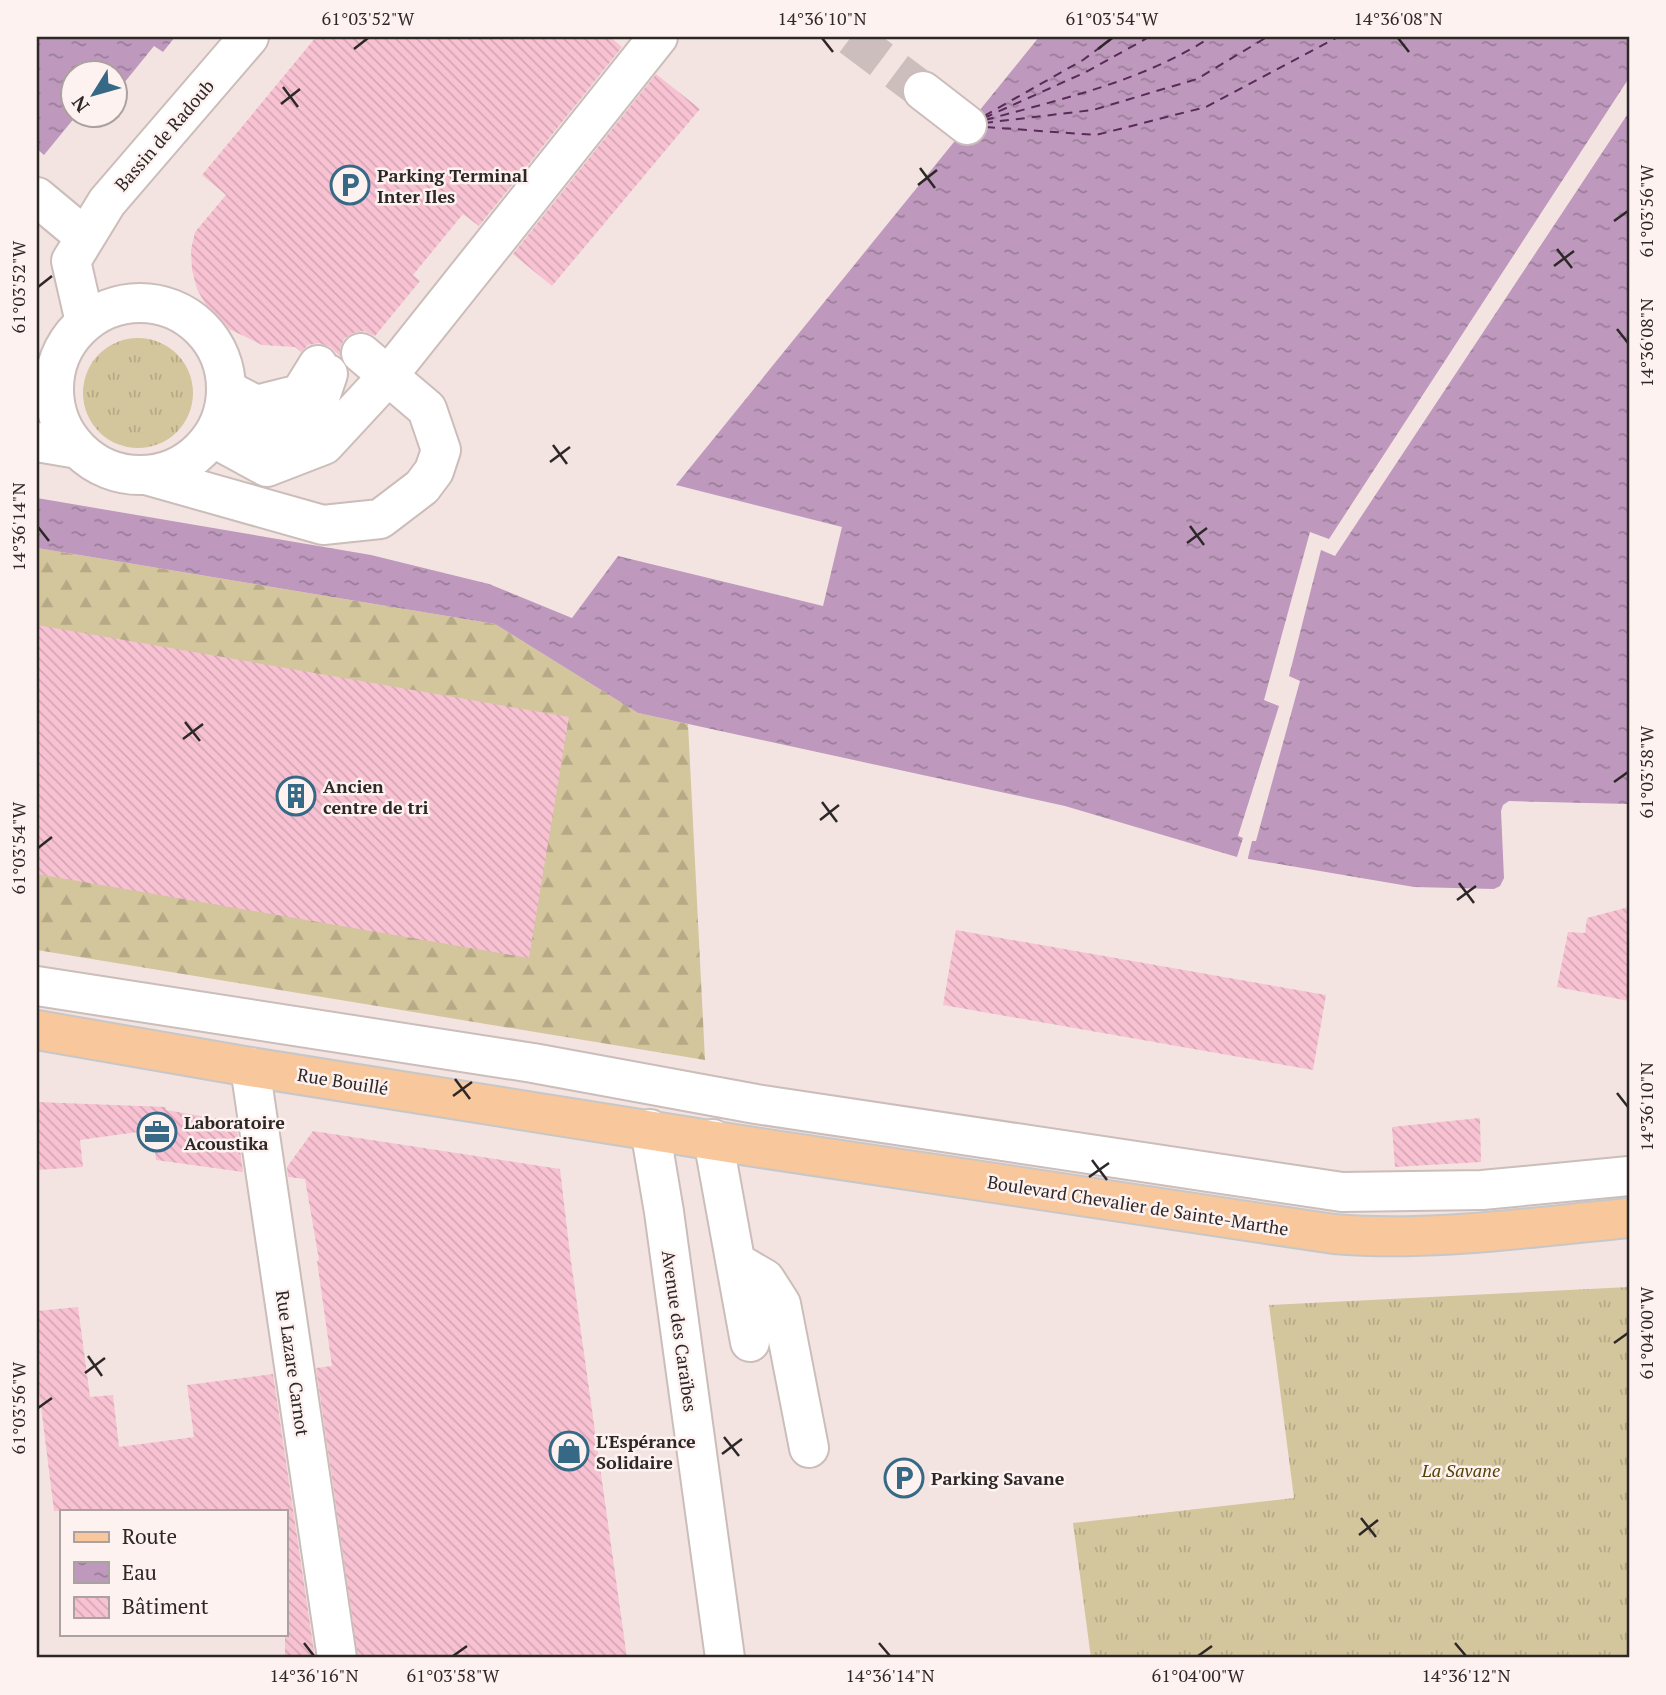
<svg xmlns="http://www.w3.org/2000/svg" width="1666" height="1695" font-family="'PT Serif',serif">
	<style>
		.grass { fill: url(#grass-tufts) }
		.forest { fill: url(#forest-firs) }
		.water { fill: url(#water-ripples) }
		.pier { fill: #f3e4e2 }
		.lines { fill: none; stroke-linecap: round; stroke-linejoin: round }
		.ferry { stroke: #592b59; stroke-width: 2; stroke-dasharray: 9 7; stroke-linecap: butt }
		.building { fill: url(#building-back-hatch) }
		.minor-tunnel { stroke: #cbbebd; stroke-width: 38; stroke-dasharray: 38 19; stroke-linecap: butt }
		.minor-casing { stroke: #cbbdba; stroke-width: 42 }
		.major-casing { stroke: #c8c7c7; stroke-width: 42 }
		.minor { stroke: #fff; stroke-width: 38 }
		.major { stroke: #f8c79b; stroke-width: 38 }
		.ticks { fill: none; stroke: #2d2827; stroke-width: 2.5 }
		.labels { text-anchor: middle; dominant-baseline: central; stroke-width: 5; stroke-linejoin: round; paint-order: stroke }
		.street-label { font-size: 18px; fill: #2d2827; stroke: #fef2f0 }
		.poi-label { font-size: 18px; font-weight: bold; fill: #2d2827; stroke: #fef2f0; text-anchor: start }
		.park-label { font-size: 18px; font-style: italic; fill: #544307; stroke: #fef2f0 }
		.neatline { fill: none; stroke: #2d2827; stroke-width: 2.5 }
		.ticks-label { font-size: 18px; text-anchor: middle; fill: #2d2827 }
	</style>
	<defs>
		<pattern id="grass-tufts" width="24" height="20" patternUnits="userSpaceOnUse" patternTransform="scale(1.75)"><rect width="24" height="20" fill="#d3c59c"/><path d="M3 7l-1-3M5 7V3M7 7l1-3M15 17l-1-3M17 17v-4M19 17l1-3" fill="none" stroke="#b5a986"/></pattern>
		<pattern id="forest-firs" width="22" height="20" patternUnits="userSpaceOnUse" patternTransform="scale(1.75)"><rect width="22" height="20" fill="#d3c59c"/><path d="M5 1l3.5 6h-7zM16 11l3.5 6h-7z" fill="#b5a986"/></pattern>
		<pattern id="water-ripples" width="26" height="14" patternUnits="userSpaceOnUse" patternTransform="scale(1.75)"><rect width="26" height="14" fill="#be99bd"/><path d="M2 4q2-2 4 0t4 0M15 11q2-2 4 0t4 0" fill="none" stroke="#9b7d9a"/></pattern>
		<pattern id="building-back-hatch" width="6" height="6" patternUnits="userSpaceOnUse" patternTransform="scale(1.75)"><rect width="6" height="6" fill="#f8c2d3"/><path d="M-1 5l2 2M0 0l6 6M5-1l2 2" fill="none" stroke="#d5a7b5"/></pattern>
	</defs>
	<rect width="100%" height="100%" fill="#f3e4e2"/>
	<!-- grass -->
	<path class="grass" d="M83 393a55 55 0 1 1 110 0a55 55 0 1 1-110 0Z
		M 1629,1287 L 1629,1658 L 1091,1658 L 1073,1523 L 1294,1498 L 1269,1305 Z"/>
	<!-- forest -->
	<path class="forest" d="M 37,548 L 495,624 L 638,713 L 688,724 L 705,1060 L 37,950 Z"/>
	<!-- water -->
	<path class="water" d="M 37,37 L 175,37 L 163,52 L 154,46 L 124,83 L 116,77 L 116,74 L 74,74 L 74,116 L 76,116 L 44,155 L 37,149 Z
		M 1039,37 L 1629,37 L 1629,804 L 1509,801 L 1503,805 L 1501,811 L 1504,878 L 1500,886 L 1494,889 L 1414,887 L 1237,857 L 1065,806 L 638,713 L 495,624 L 37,548 L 37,498 L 371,555 L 489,584 L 572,618 L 618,556 L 823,606 L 842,527 L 676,485 Z"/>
	<!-- pier -->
	<path class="pier" d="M 1629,78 L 1629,112 L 1335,556 L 1321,550 L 1289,676 L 1300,681 L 1256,841 L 1252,841 L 1247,862 L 1236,860 L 1243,838 L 1238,836 L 1279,706 L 1264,700 L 1310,532 L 1329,539 Z"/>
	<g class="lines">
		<!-- ferry -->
		<path class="ferry" d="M 984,116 L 1083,60 L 1114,37
			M 984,118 L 1086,72 L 1149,37
			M 985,120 C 1062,99 1143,81 1211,37
			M 984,123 L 1093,110 L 1197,79 L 1267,37
			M 986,127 L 1096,135 L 1206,107 L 1338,37"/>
	</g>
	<!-- building -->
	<path class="building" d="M 316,37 L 610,37 L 622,47 L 479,226 L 463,214 L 413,275 L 420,281 L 375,336 L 364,331 L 353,333 L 344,339 L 340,348 L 340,356 L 330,347 L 319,343 L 308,345 L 301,352 L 295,347 L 262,345 L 221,325 L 207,307 L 197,289 L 192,270 L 191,250 L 195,232 L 226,195 L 202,175 Z
		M 656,74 L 700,109 L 552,286 L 513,254 Z
		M 37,625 L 569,717 L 529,958 L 37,874 Z
		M 1629,907 L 1629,1001 L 1557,987 L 1568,932 L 1585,933 L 1587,918 Z
		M 956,930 L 1326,995 L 1313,1070 L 943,1005 Z
		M 37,1102 L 166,1107 L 166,1110 L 236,1122 L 243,1172 L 156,1160 L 152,1130 L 80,1140 L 83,1167 L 37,1170 Z
		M 1480,1118 L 1481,1162 L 1395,1167 L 1392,1127 Z
		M 313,1131 L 560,1169 L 570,1254 L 627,1658 L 358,1658 L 316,1368 L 332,1366 L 317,1261 L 319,1260 L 305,1179 L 288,1177 L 287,1167 Z
		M 78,1307 L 90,1397 L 113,1395 L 119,1447 L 194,1437 L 187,1385 L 273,1374 L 315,1658 L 285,1658 L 285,1511 L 54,1511 L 37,1374 L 37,1311 Z"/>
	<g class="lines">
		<!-- minor-tunnel -->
		<path class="minor-tunnel" d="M 851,37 L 923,91"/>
		<defs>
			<path id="minor" d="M 923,91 L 967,125
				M 37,197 L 85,237
				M54 389a86 86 0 1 1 172 0a86 86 0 1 1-172 0Z
				M 85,322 L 71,261 L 107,202 L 249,37
				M 227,390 L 256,405 L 300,394 L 318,365
				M 220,423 C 262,440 267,440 310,427 L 328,374
				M 212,437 L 267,467 L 324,445 L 387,377 L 658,37
				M 37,442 L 78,449
				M 146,475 L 323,525 L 380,519 L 422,487 L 434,471 L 441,450 L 427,409 L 361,353
				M 37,986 L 533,1063 L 756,1104 L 1342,1192 L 1482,1190 L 1629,1176
				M 250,1067 L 337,1658
				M 650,1129 L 664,1212 L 725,1658
				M 713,1139 L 750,1342
				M 736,1262 L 765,1279 L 781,1304 L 809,1448"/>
			<path id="major" d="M 37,1030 L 250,1067 L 741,1145 L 1334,1234 C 1432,1242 1531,1227 1629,1218"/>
		</defs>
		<!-- minor casing -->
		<use href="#minor" class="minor-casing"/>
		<!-- major casing -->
		<use href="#major" class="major-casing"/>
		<!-- minor -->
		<use href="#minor" class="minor"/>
		<!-- major -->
		<use href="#major" class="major"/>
	</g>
	<!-- ticks -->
	<path class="ticks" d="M 822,38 L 833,52M 1398,38 L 1409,52M 354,49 L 368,38M 1098,49 L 1112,38M 283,87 L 298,107M 281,104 L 300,89M 920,168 L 935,188M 918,185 L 937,170M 1614,221 L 1628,211M 1557,249 L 1572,268M 1554,266 L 1574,251M 38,287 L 52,276M 1617,329 L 1628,343M 553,445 L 567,464M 550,462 L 570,447M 1190,526 L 1204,545M 38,527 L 49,541M 1187,543 L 1207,528M 185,722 L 200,741M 183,739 L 203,724M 1614,782 L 1628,772M 822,802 L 837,822M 820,820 L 839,805M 38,848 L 52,837M 1459,883 L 1474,903M 1457,900 L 1476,886M 455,1079 L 470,1099M 1617,1093 L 1628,1107M 453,1096 L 472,1082M 1092,1160 L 1107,1180M 1089,1177 L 1109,1163M 1614,1343 L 1628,1333M 88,1356 L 102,1376M 85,1373 L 105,1358M 38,1408 L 52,1398M 724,1437 L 739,1456M 722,1454 L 742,1439M 1361,1518 L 1376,1537M 1359,1535 L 1378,1520M 304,1643 L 314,1656M 879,1643 L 890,1656M 1455,1643 L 1466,1656M 453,1656 L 467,1646M 1198,1656 L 1212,1646"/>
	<!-- icons -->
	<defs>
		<symbol id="parking-ring" viewBox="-11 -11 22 22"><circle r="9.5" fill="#fef2f0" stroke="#356986" stroke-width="1.5"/><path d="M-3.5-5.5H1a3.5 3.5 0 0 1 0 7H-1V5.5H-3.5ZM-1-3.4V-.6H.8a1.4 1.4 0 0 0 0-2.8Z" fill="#356986"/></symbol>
		<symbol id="building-ring" viewBox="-11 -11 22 22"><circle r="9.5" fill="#fef2f0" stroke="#356986" stroke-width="1.5"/><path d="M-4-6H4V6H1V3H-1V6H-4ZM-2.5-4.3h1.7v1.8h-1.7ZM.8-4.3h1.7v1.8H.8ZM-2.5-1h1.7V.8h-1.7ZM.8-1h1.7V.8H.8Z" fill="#356986"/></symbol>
		<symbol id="office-ring" viewBox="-11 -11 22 22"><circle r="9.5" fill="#fef2f0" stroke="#356986" stroke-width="1.5"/><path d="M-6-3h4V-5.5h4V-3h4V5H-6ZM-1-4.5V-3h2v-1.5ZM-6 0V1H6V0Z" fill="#356986"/></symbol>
		<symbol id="shop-ring" viewBox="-11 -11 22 22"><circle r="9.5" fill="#fef2f0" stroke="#356986" stroke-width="1.5"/><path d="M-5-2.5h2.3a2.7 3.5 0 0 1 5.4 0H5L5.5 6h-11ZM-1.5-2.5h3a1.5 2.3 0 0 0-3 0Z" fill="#356986"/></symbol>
	</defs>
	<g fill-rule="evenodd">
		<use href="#parking-ring" x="328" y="163" width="44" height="44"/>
		<use href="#building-ring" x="274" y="774" width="44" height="44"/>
		<use href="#office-ring" x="135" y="1110" width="44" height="44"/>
		<use href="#shop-ring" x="547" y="1429" width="44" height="44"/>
		<use href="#parking-ring" x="882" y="1456" width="44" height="44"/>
	</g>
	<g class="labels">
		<!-- street labels -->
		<g class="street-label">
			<text transform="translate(164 135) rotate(-49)">Bassin de Radoub</text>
			<text transform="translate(343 1081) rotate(9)">Rue Bouillé</text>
			<text transform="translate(1138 1205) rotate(9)">Boulevard Chevalier de Sainte-Marthe</text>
			<text transform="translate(680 1331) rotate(82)">Avenue des Caraïbes</text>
			<text transform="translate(293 1363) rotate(82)">Rue Lazare Carnot</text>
		</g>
		<!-- poi labels -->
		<g class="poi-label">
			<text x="377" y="175">Parking Terminal<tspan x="377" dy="21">Inter Iles</tspan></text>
			<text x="323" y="786">Ancien<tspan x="323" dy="21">centre de tri</tspan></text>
			<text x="184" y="1122">Laboratoire<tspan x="184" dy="21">Acoustika</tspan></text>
			<text x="596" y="1441">L'Espérance<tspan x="596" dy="21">Solidaire</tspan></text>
			<text x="931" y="1478">Parking Savane</text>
		</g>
		<!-- park labels -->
		<g class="park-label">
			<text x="1461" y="1470">La Savane</text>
		</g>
	</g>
	<!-- border -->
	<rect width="1666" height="1695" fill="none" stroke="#fef2f0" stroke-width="77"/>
	<!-- legend -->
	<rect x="60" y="1510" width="228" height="126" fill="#fef2f0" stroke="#aaa1a0" stroke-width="2"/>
	<rect x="74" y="1532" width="35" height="10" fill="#f8c79b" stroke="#aaa1a0" stroke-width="2"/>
	<text x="122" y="1544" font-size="21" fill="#2d2827">Route</text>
	<rect x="74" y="1562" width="35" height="21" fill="url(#water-ripples)" stroke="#aaa1a0" stroke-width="2"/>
	<text x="122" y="1580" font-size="21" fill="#2d2827">Eau</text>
	<rect x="74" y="1597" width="35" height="21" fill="url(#building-back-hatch)" stroke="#aaa1a0" stroke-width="2"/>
	<text x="122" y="1614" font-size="21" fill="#2d2827">Bâtiment</text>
	<!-- north arrow -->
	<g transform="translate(94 94) rotate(233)"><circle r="33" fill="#fef2f0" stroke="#aaa1a0" stroke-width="2"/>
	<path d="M0-5L12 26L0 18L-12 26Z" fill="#356986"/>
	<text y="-10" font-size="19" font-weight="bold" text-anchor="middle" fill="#2d2827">N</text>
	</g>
	<rect x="38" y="38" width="1590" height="1618" class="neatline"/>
	<g class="ticks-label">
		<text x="368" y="25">61°03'52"W</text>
		<text x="822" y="25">14°36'10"N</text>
		<text x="1112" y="25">61°03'54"W</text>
		<text x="1398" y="25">14°36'08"N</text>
		<text transform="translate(1647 211) rotate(-90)" y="6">61°03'56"W</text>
		<text transform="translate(19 287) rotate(-90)" y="6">61°03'52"W</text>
		<text transform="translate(1647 343) rotate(-90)" y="6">14°36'08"N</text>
		<text transform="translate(19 527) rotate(-90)" y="6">14°36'14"N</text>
		<text transform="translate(1647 772) rotate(-90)" y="6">61°03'58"W</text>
		<text transform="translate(19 848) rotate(-90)" y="6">61°03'54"W</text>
		<text transform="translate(1647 1107) rotate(-90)" y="6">14°36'10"N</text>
		<text transform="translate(1647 1333) rotate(-90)" y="6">61°04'00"W</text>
		<text transform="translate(19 1408) rotate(-90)" y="6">61°03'56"W</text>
		<text x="314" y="1682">14°36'16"N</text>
		<text x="453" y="1682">61°03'58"W</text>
		<text x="890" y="1682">14°36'14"N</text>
		<text x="1198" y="1682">61°04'00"W</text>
		<text x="1466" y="1682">14°36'12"N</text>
	</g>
</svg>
